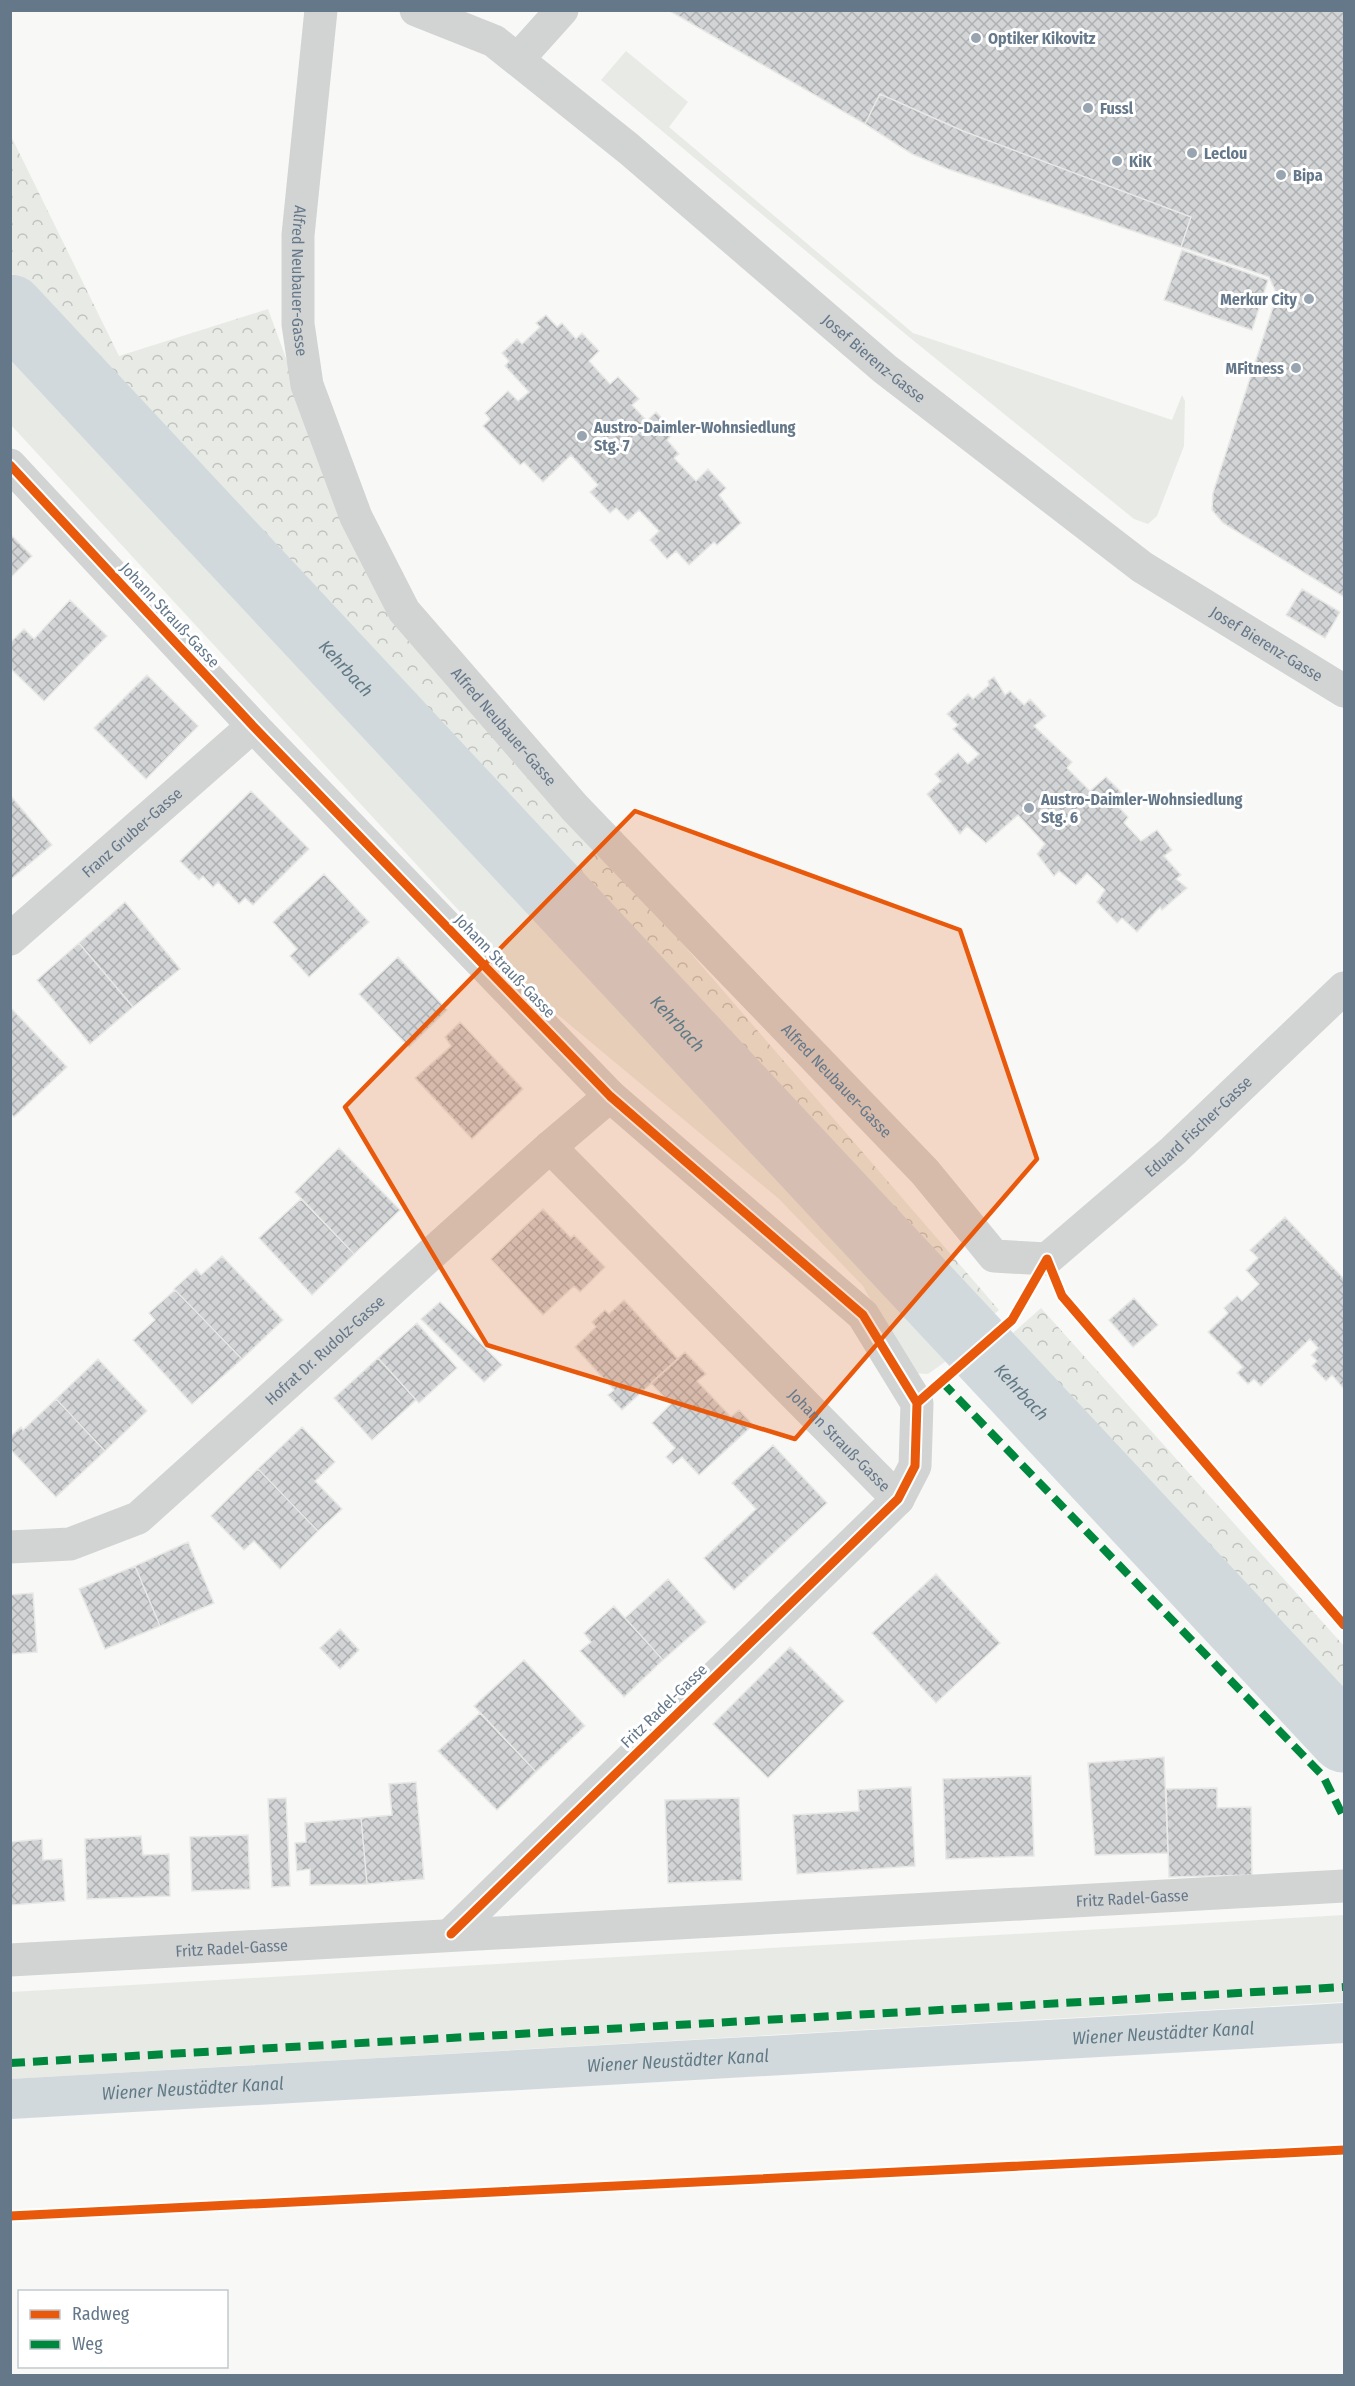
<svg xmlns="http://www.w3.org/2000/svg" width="1355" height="2386" font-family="'Fira Sans Condensed',sans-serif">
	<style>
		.green { fill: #e8ebe5 }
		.forest { fill: url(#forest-crowns) }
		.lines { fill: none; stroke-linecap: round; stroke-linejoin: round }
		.canal { stroke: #d2d9dd; stroke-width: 40 }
		.river { stroke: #d2d9dd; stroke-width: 69 }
		.building { fill: url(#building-cross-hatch); stroke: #e8e8e6; stroke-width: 1.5 }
		.minor { stroke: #d2d3d3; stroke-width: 33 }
		.quiet { stroke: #00873e; stroke-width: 8; stroke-dasharray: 15 8; stroke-linecap: butt }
		.cycleway-casing { stroke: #fff; stroke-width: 13 }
		.cycleway { stroke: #e8590c; stroke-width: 9 }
		.marked { fill: #e8590c; fill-opacity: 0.2; stroke: #e8590c; stroke-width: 4.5; stroke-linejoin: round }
		.poi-dot { fill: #98a5b0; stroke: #fff; stroke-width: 2 }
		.labels { text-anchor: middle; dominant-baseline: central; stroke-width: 6; stroke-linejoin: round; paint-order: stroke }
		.poi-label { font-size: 16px; font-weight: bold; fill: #65788a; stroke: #fff; text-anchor: start }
		.street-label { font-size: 16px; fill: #65788a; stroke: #fff }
		.water-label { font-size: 18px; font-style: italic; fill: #617a85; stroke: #fff }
	</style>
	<defs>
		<pattern id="forest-crowns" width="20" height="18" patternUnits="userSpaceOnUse" patternTransform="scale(1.5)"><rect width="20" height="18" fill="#e8ebe5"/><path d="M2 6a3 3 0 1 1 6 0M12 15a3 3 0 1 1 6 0" fill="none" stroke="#c0c3bf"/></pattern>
		<pattern id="building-cross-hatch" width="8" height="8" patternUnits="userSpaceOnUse" patternTransform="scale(1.5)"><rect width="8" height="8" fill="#d2d4d5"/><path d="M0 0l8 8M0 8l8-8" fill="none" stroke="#aeb1b3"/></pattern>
	</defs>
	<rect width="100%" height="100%" fill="#f8f8f7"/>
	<!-- green -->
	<path class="green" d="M 626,51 L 688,102 L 669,127 L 913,333 L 1172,420 L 1182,395 L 1185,401 L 1184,446 L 1157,516 L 1148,524 L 1134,519 L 909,337 L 601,80 Z
		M 11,347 L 949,1359 L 928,1374 L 910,1373 L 863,1286 L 779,1199 L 545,1004 L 11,425 Z
		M 1344,1915 L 1344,2002 L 11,2079 L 11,1992 Z"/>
	<!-- forest -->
	<path class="forest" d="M 10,134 L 119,356 L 268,309 L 338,501 L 396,612 L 999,1310 L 977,1328 L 11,272 Z
		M 1041,1308 L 1344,1646 L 1344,1704 L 1013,1333 Z"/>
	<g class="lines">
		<!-- canal -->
		<path class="canal" id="s1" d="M 10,2099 L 1344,2023"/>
		<!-- river -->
		<path class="river" id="s2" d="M 10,309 L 1344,1738"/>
	</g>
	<!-- building -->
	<path class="building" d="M 668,10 L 1344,10 L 1344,597 L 1223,523 L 1212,510 L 1213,493 L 1273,307 L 1275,290 L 1269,277 L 1181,247 L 1191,217 L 963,131 L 880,94 L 865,124 Z
		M 880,94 L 963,131 L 1191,217 L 1181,247 L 948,169 L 912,154 L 865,124 Z
		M 1182,250 L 1268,280 L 1252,330 L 1164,300 Z
		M 546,315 L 557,327 L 562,323 L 576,339 L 582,333 L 599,351 L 589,361 L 610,384 L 618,377 L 639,399 L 632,405 L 647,421 L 656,412 L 675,432 L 667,440 L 679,454 L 674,458 L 696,481 L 708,469 L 726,488 L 719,495 L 741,523 L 717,545 L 714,542 L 689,565 L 676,551 L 667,559 L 650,540 L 659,531 L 639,510 L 628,520 L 616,508 L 610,513 L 590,492 L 598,485 L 571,455 L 543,482 L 524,462 L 520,465 L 483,426 L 490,419 L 485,413 L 508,391 L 518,401 L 529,392 L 505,366 L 509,361 L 502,353 L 517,339 L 522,344 L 540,327 L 536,323 Z
		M 10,534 L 32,556 L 10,578 Z
		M 1302,589 L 1340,612 L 1325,638 L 1286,615 Z
		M 70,600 L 107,636 L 44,701 L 10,668 L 10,643 L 24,629 L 34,639 Z
		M 147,675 L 198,726 L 146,779 L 94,728 Z
		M 994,677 L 1005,695 L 1010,691 L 1024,705 L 1030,699 L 1046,716 L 1034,726 L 1072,762 L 1067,768 L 1090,791 L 1106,777 L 1122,793 L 1112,800 L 1128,817 L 1124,823 L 1141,841 L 1157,830 L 1172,850 L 1164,856 L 1181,875 L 1176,879 L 1187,888 L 1162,910 L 1160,907 L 1137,932 L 1122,918 L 1117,923 L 1097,902 L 1105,890 L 1087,873 L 1076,885 L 1059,871 L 1054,876 L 1037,854 L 1045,844 L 1018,815 L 986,843 L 967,826 L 960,834 L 927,794 L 941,781 L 935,774 L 958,753 L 968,764 L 979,754 L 953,729 L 958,725 L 947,714 L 968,694 L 973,699 L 989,685 L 988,681 Z
		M 251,791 L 309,849 L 253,905 L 245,898 L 239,904 L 218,882 L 213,887 L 203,876 L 199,880 L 180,861 Z
		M 10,795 L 52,845 L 10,880 Z
		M 324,874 L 369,922 L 309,977 L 290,956 L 297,949 L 273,922 Z
		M 125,902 L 180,969 L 133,1007 L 79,943 Z
		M 79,943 L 133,1007 L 90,1044 L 37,980 Z
		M 398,957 L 447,1010 L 409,1047 L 359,994 Z
		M 10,1007 L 67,1067 L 14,1117 L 10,1113 Z
		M 460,1022 L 523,1089 L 472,1139 L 415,1078 L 451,1046 L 445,1037 Z
		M 339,1148 L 400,1210 L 354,1254 L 295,1192 Z
		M 301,1199 L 354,1254 L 312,1295 L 259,1238 Z
		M 543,1209 L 571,1238 L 574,1235 L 605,1267 L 580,1292 L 574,1286 L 543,1315 L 491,1259 Z
		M 1285,1217 L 1344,1279 L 1344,1389 L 1332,1375 L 1326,1381 L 1312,1366 L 1317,1361 L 1311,1355 L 1318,1348 L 1310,1339 L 1261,1386 L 1254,1379 L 1248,1384 L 1237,1373 L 1243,1367 L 1208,1332 L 1228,1313 L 1224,1308 L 1237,1296 L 1242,1301 L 1259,1284 L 1246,1270 L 1258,1258 L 1250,1250 Z
		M 222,1256 L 283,1320 L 242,1359 L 174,1289 L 196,1269 L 201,1275 Z
		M 175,1290 L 242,1359 L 192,1404 L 133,1340 L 155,1320 L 149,1313 Z
		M 1134,1298 L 1158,1325 L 1133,1347 L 1109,1320 Z
		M 624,1300 L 678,1359 L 622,1410 L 608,1395 L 614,1390 L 575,1347 L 596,1327 L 592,1322 L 605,1310 L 609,1314 Z
		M 440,1302 L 502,1365 L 484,1382 L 421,1319 Z
		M 417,1323 L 457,1368 L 419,1403 L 378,1358 Z
		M 685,1352 L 706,1374 L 697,1381 L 731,1417 L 739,1410 L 753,1425 L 699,1475 L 682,1457 L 673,1464 L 666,1457 L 675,1448 L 652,1423 L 671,1404 L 651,1383 Z
		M 378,1358 L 416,1400 L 372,1440 L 334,1398 Z
		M 98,1359 L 147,1411 L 105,1451 L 56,1399 Z
		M 56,1399 L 105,1451 L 56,1497 L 10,1449 L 10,1437 L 21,1427 L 23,1430 Z
		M 302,1427 L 335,1462 L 315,1481 L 342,1509 L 318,1531 L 258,1469 Z
		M 773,1445 L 827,1503 L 734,1590 L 704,1558 L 756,1509 L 732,1483 Z
		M 258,1469 L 318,1531 L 280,1569 L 254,1541 L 244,1550 L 211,1516 Z
		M 188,1542 L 214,1603 L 160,1626 L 135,1566 Z
		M 135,1566 L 160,1626 L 105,1649 L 79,1589 Z
		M 936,1574 L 1000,1643 L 936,1703 L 872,1633 Z
		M 668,1579 L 706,1622 L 663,1660 L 625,1618 Z
		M 33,1593 L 37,1652 L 10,1654 L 10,1595 Z
		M 614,1606 L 663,1660 L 624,1697 L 580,1651 L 591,1642 L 584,1633 Z
		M 340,1629 L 359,1650 L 340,1669 L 320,1648 Z
		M 790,1647 L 844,1701 L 768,1778 L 713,1724 Z
		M 524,1660 L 585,1726 L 536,1772 L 474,1706 Z
		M 480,1713 L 536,1772 L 497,1810 L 438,1751 Z
		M 1164,1757 L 1168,1853 L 1095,1855 L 1088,1763 Z
		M 1031,1776 L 1034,1856 L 946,1859 L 943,1779 Z
		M 416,1782 L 424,1879 L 367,1884 L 361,1818 L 392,1815 L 389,1784 Z
		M 911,1787 L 915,1866 L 797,1874 L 793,1815 L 859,1811 L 858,1790 Z
		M 1217,1788 L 1217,1808 L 1251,1807 L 1252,1875 L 1169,1877 L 1166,1789 Z
		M 286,1798 L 290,1886 L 272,1887 L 268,1799 Z
		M 739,1798 L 742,1880 L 668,1883 L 665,1800 Z
		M 361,1818 L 367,1884 L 310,1885 L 310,1869 L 297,1871 L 295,1843 L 306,1842 L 305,1823 Z
		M 248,1835 L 250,1889 L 192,1891 L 190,1837 Z
		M 141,1836 L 143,1855 L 169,1854 L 170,1896 L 87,1899 L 85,1839 Z
		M 42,1839 L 43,1860 L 62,1859 L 65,1901 L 10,1905 L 10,1842 Z"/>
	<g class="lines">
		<!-- minor -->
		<g class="minor">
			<path id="s3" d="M 321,10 L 298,235 L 298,324 L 307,385 L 356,517 L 404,611 L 575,808 L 925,1172 L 994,1256 L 1047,1259 L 1173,1151 L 1344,988"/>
			<path id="s4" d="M 416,10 L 494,41 L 629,149 L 885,369 L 1142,567 L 1344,691"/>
			<path d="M 518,59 L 562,10"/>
			<path d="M 10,465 L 253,726 L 610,1096 L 863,1315 L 917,1403 L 915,1466 L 898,1499 L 451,1934"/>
			<path id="s5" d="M 10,939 L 253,726"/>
			<path id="s6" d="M 550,1147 L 898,1499"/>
			<path id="s7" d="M 10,1547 L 70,1544 L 138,1518 L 550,1147 L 610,1096"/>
			<path id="s8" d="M 10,1960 L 1344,1886"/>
		</g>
		<!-- quiet -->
		<path class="quiet" d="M 942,1382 L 1323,1776 L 1344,1818
			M 10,2063 L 1344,1987"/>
		<defs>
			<path id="cycleway" d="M 10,465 L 253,726 L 610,1096 L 863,1315 L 917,1403 L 915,1466 L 898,1499 L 451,1934
				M 917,1403 L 1012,1320 L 1047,1259 L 1062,1296 L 1344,1625
				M 10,2216 L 1344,2150"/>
		</defs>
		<!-- cycleway casing -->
		<use href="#cycleway" class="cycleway-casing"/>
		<!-- cycleway -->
		<use href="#cycleway" class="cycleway"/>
	</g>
	<!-- marked area -->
	<path class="marked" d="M 635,811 L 960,930 L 1037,1159 L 795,1439 L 487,1345 L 345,1107 Z"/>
	<!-- markers -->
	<g class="poi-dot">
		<circle cx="976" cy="38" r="6"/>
		<circle cx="1088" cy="108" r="6"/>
		<circle cx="1192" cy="153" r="6"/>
		<circle cx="1117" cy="161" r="6"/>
		<circle cx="1281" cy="175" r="6"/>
		<circle cx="1309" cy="299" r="6"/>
		<circle cx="1296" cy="368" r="6"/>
		<circle cx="582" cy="436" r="6"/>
		<circle cx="1029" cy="808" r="6"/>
	</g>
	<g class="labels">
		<!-- poi labels -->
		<g class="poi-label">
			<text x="988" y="38">Optiker Kikovitz</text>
			<text x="1100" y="108">Fussl</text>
			<text x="1204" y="153">Leclou</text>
			<text x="1129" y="161">KiK</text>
			<text x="1293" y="175">Bipa</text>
			<text x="1297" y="299" text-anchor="end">Merkur City</text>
			<text x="1284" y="368" text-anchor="end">MFitness</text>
			<text x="594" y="427">Austro-Daimler-Wohnsiedlung<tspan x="594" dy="18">Stg. 7</tspan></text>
			<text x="1041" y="799">Austro-Daimler-Wohnsiedlung<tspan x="1041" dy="18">Stg. 6</tspan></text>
		</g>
		<!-- street labels -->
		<g class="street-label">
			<text stroke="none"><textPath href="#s3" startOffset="272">Alfred Neubauer-Gasse</textPath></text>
			<text stroke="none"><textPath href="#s4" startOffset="579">Josef Bierenz-Gasse</textPath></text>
			<text transform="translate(170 615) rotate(47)">Johann Strauß-Gasse</text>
			<text stroke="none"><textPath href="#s4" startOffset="1065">Josef Bierenz-Gasse</textPath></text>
			<text stroke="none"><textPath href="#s3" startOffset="776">Alfred Neubauer-Gasse</textPath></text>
			<text stroke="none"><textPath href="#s5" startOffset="162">Franz Gruber-Gasse</textPath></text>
			<text transform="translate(505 966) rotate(46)">Johann Strauß-Gasse</text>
			<text stroke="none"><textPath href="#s3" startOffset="1262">Alfred Neubauer-Gasse</textPath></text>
			<text stroke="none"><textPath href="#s3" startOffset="1752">Eduard Fischer-Gasse</textPath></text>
			<text stroke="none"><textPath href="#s7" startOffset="384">Hofrat Dr. Rudolz-Gasse</textPath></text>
			<text stroke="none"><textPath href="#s6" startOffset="412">Johann Strauß-Gasse</textPath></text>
			<text transform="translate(664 1706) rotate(-44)">Fritz Radel-Gasse</text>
			<text stroke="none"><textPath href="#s8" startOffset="1124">Fritz Radel-Gasse</textPath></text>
			<text stroke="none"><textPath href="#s8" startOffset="222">Fritz Radel-Gasse</textPath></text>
		</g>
		<!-- water labels -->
		<g class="water-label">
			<text stroke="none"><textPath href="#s2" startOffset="492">Kehrbach</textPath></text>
			<text stroke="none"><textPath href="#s2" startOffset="978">Kehrbach</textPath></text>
			<text stroke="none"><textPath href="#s2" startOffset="1482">Kehrbach</textPath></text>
			<text stroke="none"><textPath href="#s1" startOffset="1155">Wiener Neustädter Kanal</textPath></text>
			<text stroke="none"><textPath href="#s1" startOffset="669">Wiener Neustädter Kanal</textPath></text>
			<text stroke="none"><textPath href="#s1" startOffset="183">Wiener Neustädter Kanal</textPath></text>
		</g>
	</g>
	<!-- border -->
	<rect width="1355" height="2386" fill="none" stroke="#65788a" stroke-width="24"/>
	<!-- legend -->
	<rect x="18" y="2290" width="210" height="78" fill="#ffffff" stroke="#c1c9d0" stroke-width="1.5"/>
	<rect x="30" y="2310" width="30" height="9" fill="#e8590c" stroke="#c1c9d0" stroke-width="1.5"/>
	<text x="72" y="2320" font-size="18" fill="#65788a">Radweg</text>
	<rect x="30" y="2340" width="30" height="9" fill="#00873e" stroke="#c1c9d0" stroke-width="1.5"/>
	<text x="72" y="2350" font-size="18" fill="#65788a">Weg</text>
</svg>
